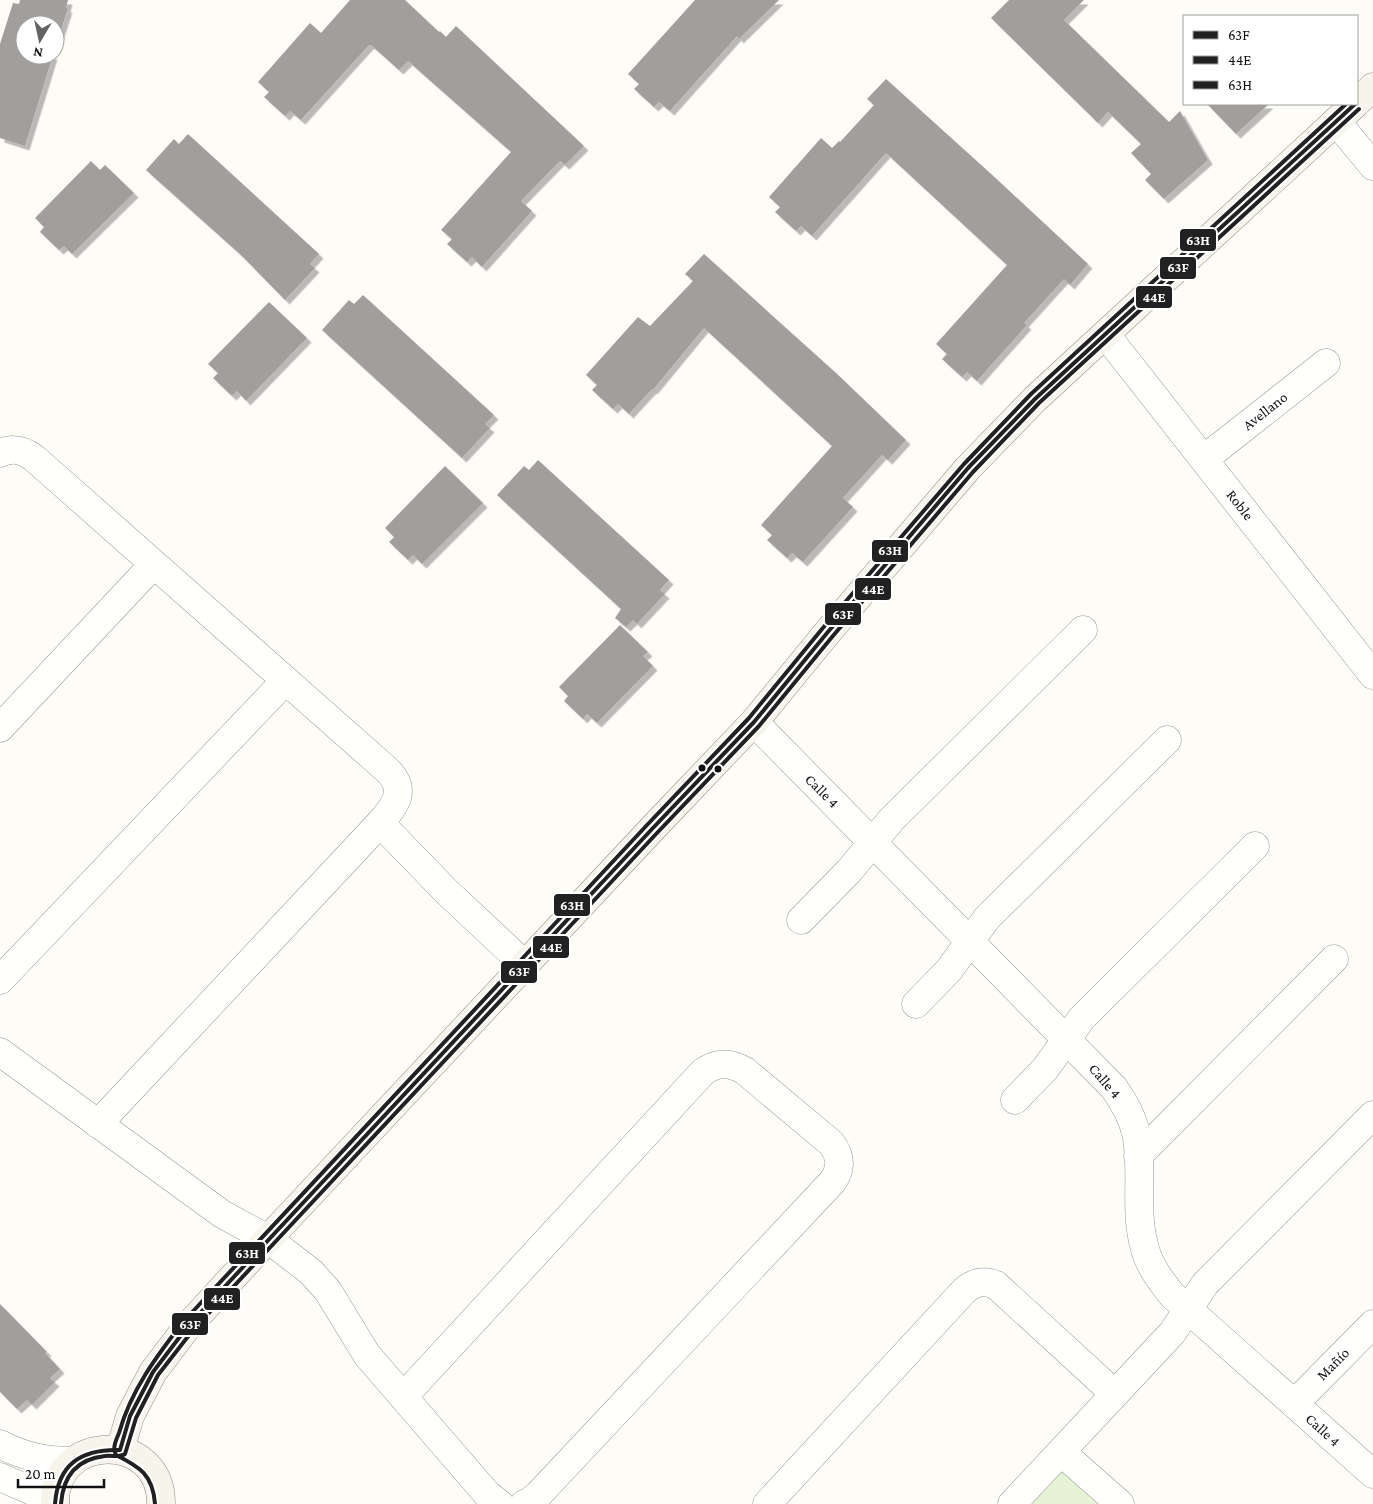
<svg xmlns="http://www.w3.org/2000/svg" width="1373" height="1504" font-family="'Crimson Pro',serif">
	<style>
		.green { fill: #e7f3d7 }
		.building { fill: #a19f9c; filter: url(#shadow) }
		.lines { fill: none; stroke-linecap: round; stroke-linejoin: round }
		.street-casing { stroke: #979795; stroke-width: 29 }
		.secondary-casing { stroke: #8e8d8b; stroke-width: 29 }
		.street { stroke: #fffffe; stroke-width: 28 }
		.secondary { stroke: #f6f4eb; stroke-width: 28 }
		.bus-1-casing { stroke: #fff; stroke-width: 8 }
		.bus-2-casing { stroke: #fff; stroke-width: 8 }
		.bus-3-casing { stroke: #fff; stroke-width: 8 }
		.bus-1 { stroke: #212121; stroke-width: 4 }
		.bus-2 { stroke: #212121; stroke-width: 4 }
		.bus-3 { stroke: #212121; stroke-width: 4 }
		.bus-dot { fill: #111; stroke: #fff; stroke-width: 2 }
		.labels { text-anchor: middle; dominant-baseline: central; stroke-width: 5; stroke-linejoin: round; paint-order: stroke }
		.street-label { font-size: 15px; fill: #111; stroke: #fff }
		.line-badge { stroke: #fff; stroke-width: 2 }
		.badge-label { font-size: 14px; text-anchor: middle; font-weight: bold; fill: #fff }
	</style>
	<defs>
		<filter id="shadow"><feDropShadow dx="4.5" dy="4.5" stdDeviation="0" flood-color="#0004"/></filter>
	</defs>
	<rect width="100%" height="100%" fill="#fdfcf7"/>
	<!-- green -->
	<path class="green" d="M 1056,1472 L 1063,1472 L 1104,1504 L 1020,1504 Z"/>
	<!-- building -->
	<path class="building" d="M 20,0 L 68,0 L 66,8 L 68,8 L 55,49 L 55,25 L 25,25 L 25,55 L 53,55 L 25,146 L 0,138 L 0,44 L 13,3 L 19,4 Z
		M 350,0 L 405,0 L 439,32 L 440,31 L 446,37 L 456,26 L 584,146 L 565,165 L 560,161 L 521,201 L 532,211 L 482,267 L 472,257 L 467,262 L 447,244 L 452,239 L 441,230 L 511,152 L 408,61 L 399,70 L 371,45 L 369,45 L 301,120 L 290,111 L 285,116 L 264,97 L 269,92 L 258,82 L 310,23 L 321,33 Z
		M 695,0 L 779,0 L 739,39 L 737,36 L 670,111 L 659,102 L 654,107 L 634,89 L 639,84 L 628,74 Z
		M 1009,0 L 1084,0 L 1064,20 L 1169,122 L 1180,111 L 1208,160 L 1164,199 L 1145,180 L 1151,174 L 1131,153 L 1141,144 L 1108,112 L 1098,123 L 991,18 Z
		M 886,79 L 990,173 L 1088,264 L 1070,285 L 1064,279 L 1024,323 L 1027,325 L 977,381 L 967,372 L 962,377 L 942,359 L 947,354 L 936,344 L 1007,265 L 886,153 L 812,236 L 801,226 L 796,231 L 775,212 L 780,207 L 769,197 L 821,138 L 832,148 L 839,141 L 840,142 L 874,105 L 867,99 Z
		M 1207,104 L 1269,104 L 1236,134 Z
		M 188,134 L 319,254 L 310,264 L 315,268 L 285,300 L 241,255 L 146,170 L 174,139 L 179,144 Z
		M 91,161 L 100,170 L 105,165 L 134,193 L 72,254 L 64,246 L 59,250 L 40,232 L 44,227 L 35,218 Z
		M 704,254 L 836,373 L 906,440 L 888,460 L 882,455 L 843,498 L 853,507 L 803,562 L 792,553 L 787,558 L 767,540 L 772,535 L 761,525 L 832,446 L 704,328 L 653,390 L 652,389 L 629,414 L 618,404 L 613,409 L 592,390 L 597,385 L 586,375 L 638,317 L 650,326 L 693,281 L 685,274 Z
		M 363,295 L 494,415 L 485,424 L 490,428 L 462,458 L 322,330 L 349,300 L 354,304 Z
		M 269,302 L 307,338 L 246,401 L 237,391 L 232,396 L 213,378 L 218,373 L 208,364 Z
		M 538,460 L 669,580 L 660,590 L 665,594 L 637,624 L 633,620 L 626,627 L 615,618 L 621,609 L 497,495 L 524,466 L 529,470 Z
		M 445,466 L 483,503 L 422,564 L 413,555 L 408,560 L 389,542 L 394,537 L 385,528 Z
		M 620,625 L 648,652 L 643,656 L 653,666 L 597,723 L 587,714 L 583,719 L 564,701 L 568,696 L 559,687 Z
		M 0,1304 L 47,1352 L 45,1353 L 60,1369 L 50,1378 L 55,1382 L 32,1405 L 27,1400 L 17,1409 L 0,1392 Z"/>
	<g class="lines">
		<defs>
			<path id="street" d="M 1336,121 L 1373,166
				M 1106,335 L 1373,675
				M 0,453 C 13,447 23,450 34,458 L 386,769 C 408,789 396,805 380,823 L 98,1124
				M 1204,459 L 1326,363
				M 754,722 L 1114,1088 C 1124,1102 1132,1116 1136,1133 C 1144,1169 1134,1208 1144,1245 C 1148,1264 1160,1280 1172,1295 L 1373,1474
				M 0,728 L 154,564
				M 380,823 L 446,891 L 525,965
				M 801,920 L 849,871 L 892,819 L 1083,630
				M 0,980 L 285,681
				M 916,1004 L 949,970 L 987,918 L 1167,740
				M 0,1052 L 222,1214 L 268,1239 L 311,1272 L 328,1291 L 367,1355 L 487,1494 L 500,1504
				M 1015,1100 L 1045,1069 L 1082,1018 L 1255,846
				M 1138,1156 L 1334,959
				M 403,1397 L 703,1072 C 717,1062 730,1062 745,1071 L 831,1143 C 841,1156 842,1167 833,1181 L 538,1495 L 531,1501 L 524,1504
				M 1294,1404 L 1373,1324
				M 0,1444 C 24,1457 47,1461 74,1461
				M 1061,1452 L 1120,1504
				M 0,1477 L 55,1501
				M 767,1504 L 964,1291 C 974,1282 984,1280 996,1285 L 1115,1394
				M 1012,1504 L 1172,1333 L 1205,1284 L 1373,1115"/>
			<path id="secondary" d="M 1357,102 L 1373,87
				M 120,1450 L 130,1416 L 153,1372 L 188,1326 L 268,1239 L 652,829 L 754,722 L 827,633 L 968,468 L 1035,399 L 1355,104
				M 55,1504 C 53,1432 162,1431 161,1504"/>
		</defs>
		<!-- street casing -->
		<use href="#street" class="street-casing"/>
		<!-- secondary casing -->
		<use href="#secondary" class="secondary-casing"/>
		<!-- street -->
		<use href="#street" class="street"/>
		<!-- secondary -->
		<use href="#secondary" class="secondary"/>
		<defs>
			<path id="bus-1" d="M 55,1504 C 58,1464 81,1449 120,1450 L 130,1416 L 153,1372 L 188,1326 L 652,829 L 754,722 L 827,633 L 968,468 L 1035,399 L 1355,104"/>
			<path id="bus-2" d="M 61,1504 C 63,1476 77,1459 105,1456 C 112,1455 119,1458 125,1454 L 136,1418 L 158,1375 L 193,1330 L 657,833 L 759,726 L 832,637 L 973,472 L 1039,403 L 1359,109"/>
			<path id="bus-3" d="M 155,1504 C 153,1475 140,1467 116,1455 C 112,1448 116,1440 119,1433 C 131,1390 156,1357 183,1322 L 647,825 L 749,718 L 822,629 L 964,464 L 1031,394 L 1346,104"/>
		</defs>
		<!-- bus-1 casing -->
		<use href="#bus-1" class="bus-1-casing"/>
		<!-- bus-2 casing -->
		<use href="#bus-2" class="bus-2-casing"/>
		<!-- bus-3 casing -->
		<use href="#bus-3" class="bus-3-casing"/>
		<!-- bus-1 -->
		<use href="#bus-1" class="bus-1"/>
		<!-- bus-2 -->
		<use href="#bus-2" class="bus-2"/>
		<!-- bus-3 -->
		<use href="#bus-3" class="bus-3"/>
	</g>
	<!-- markers -->
	<g class="bus-dot">
		<circle cx="702" cy="768" r="4.5"/>
		<circle cx="718" cy="769" r="4.5"/>
	</g>
	<g class="labels">
		<!-- street labels -->
		<g class="street-label">
			<text transform="translate(1265 411) rotate(-38)">Avellano</text>
			<text transform="translate(1240 505) rotate(52)">Roble</text>
			<text transform="translate(822 791) rotate(45)">Calle 4</text>
			<text transform="translate(1105 1081) rotate(49)">Calle 4</text>
			<text transform="translate(1333 1364) rotate(-45)">Mañío</text>
			<text transform="translate(1323 1430) rotate(42)">Calle 4</text>
		</g>
	</g>
	<g class="line-badge">
		<rect x="1179" y="228" width="38" height="24" rx="5" fill="#212121"/>
		<rect x="1159" y="256" width="38" height="24" rx="5" fill="#212121"/>
		<rect x="1135" y="285" width="38" height="24" rx="5" fill="#212121"/>
		<rect x="871" y="539" width="38" height="24" rx="5" fill="#212121"/>
		<rect x="854" y="577" width="38" height="24" rx="5" fill="#212121"/>
		<rect x="824" y="602" width="38" height="24" rx="5" fill="#212121"/>
		<rect x="553" y="893" width="38" height="24" rx="5" fill="#212121"/>
		<rect x="532" y="935" width="38" height="24" rx="5" fill="#212121"/>
		<rect x="500" y="960" width="38" height="24" rx="5" fill="#212121"/>
		<rect x="228" y="1241" width="38" height="24" rx="5" fill="#212121"/>
		<rect x="203" y="1287" width="38" height="24" rx="5" fill="#212121"/>
		<rect x="171" y="1312" width="38" height="24" rx="5" fill="#212121"/>
	</g>
	<g class="badge-label">
		<text x="1198" y="245">63H</text>
		<text x="1178" y="272">63F</text>
		<text x="1154" y="302">44E</text>
		<text x="890" y="555">63H</text>
		<text x="873" y="594">44E</text>
		<text x="843" y="619">63F</text>
		<text x="572" y="910">63H</text>
		<text x="551" y="952">44E</text>
		<text x="519" y="976">63F</text>
		<text x="247" y="1258">63H</text>
		<text x="222" y="1303">44E</text>
		<text x="190" y="1329">63F</text>
	</g>
	<!-- legend -->
	<rect x="1183" y="15" width="175" height="90" fill="#ffffff" stroke="#a0a0a0"/>
	<rect x="1193" y="31" width="25" height="8" fill="#212121" stroke="#a0a0a0"/>
	<text x="1228" y="40" font-size="15" fill="#111111">63F</text>
	<rect x="1193" y="56" width="25" height="8" fill="#212121" stroke="#a0a0a0"/>
	<text x="1228" y="65" font-size="15" fill="#111111">44E</text>
	<rect x="1193" y="81" width="25" height="8" fill="#212121" stroke="#a0a0a0"/>
	<text x="1228" y="90" font-size="15" fill="#111111">63H</text>
	<!-- north arrow -->
	<g transform="translate(40 40) rotate(189)"><circle r="24" fill="#ffffff" stroke="#a0a0a0"/>
	<path d="M0-4L9 19L0 12L-9 19Z" fill="#646362"/>
	<text y="-8" font-size="14" font-weight="bold" text-anchor="middle" fill="#111111">N</text>
	</g>
	<!-- scale -->
	<path d="M18 1479v8h86v-8" fill="none" stroke="#111111" stroke-width="2.5"/>
	<text x="25" y="1479" font-size="15" fill="#111111" stroke="#ffffff" stroke-width="4" paint-order="stroke">20 m</text>
</svg>
